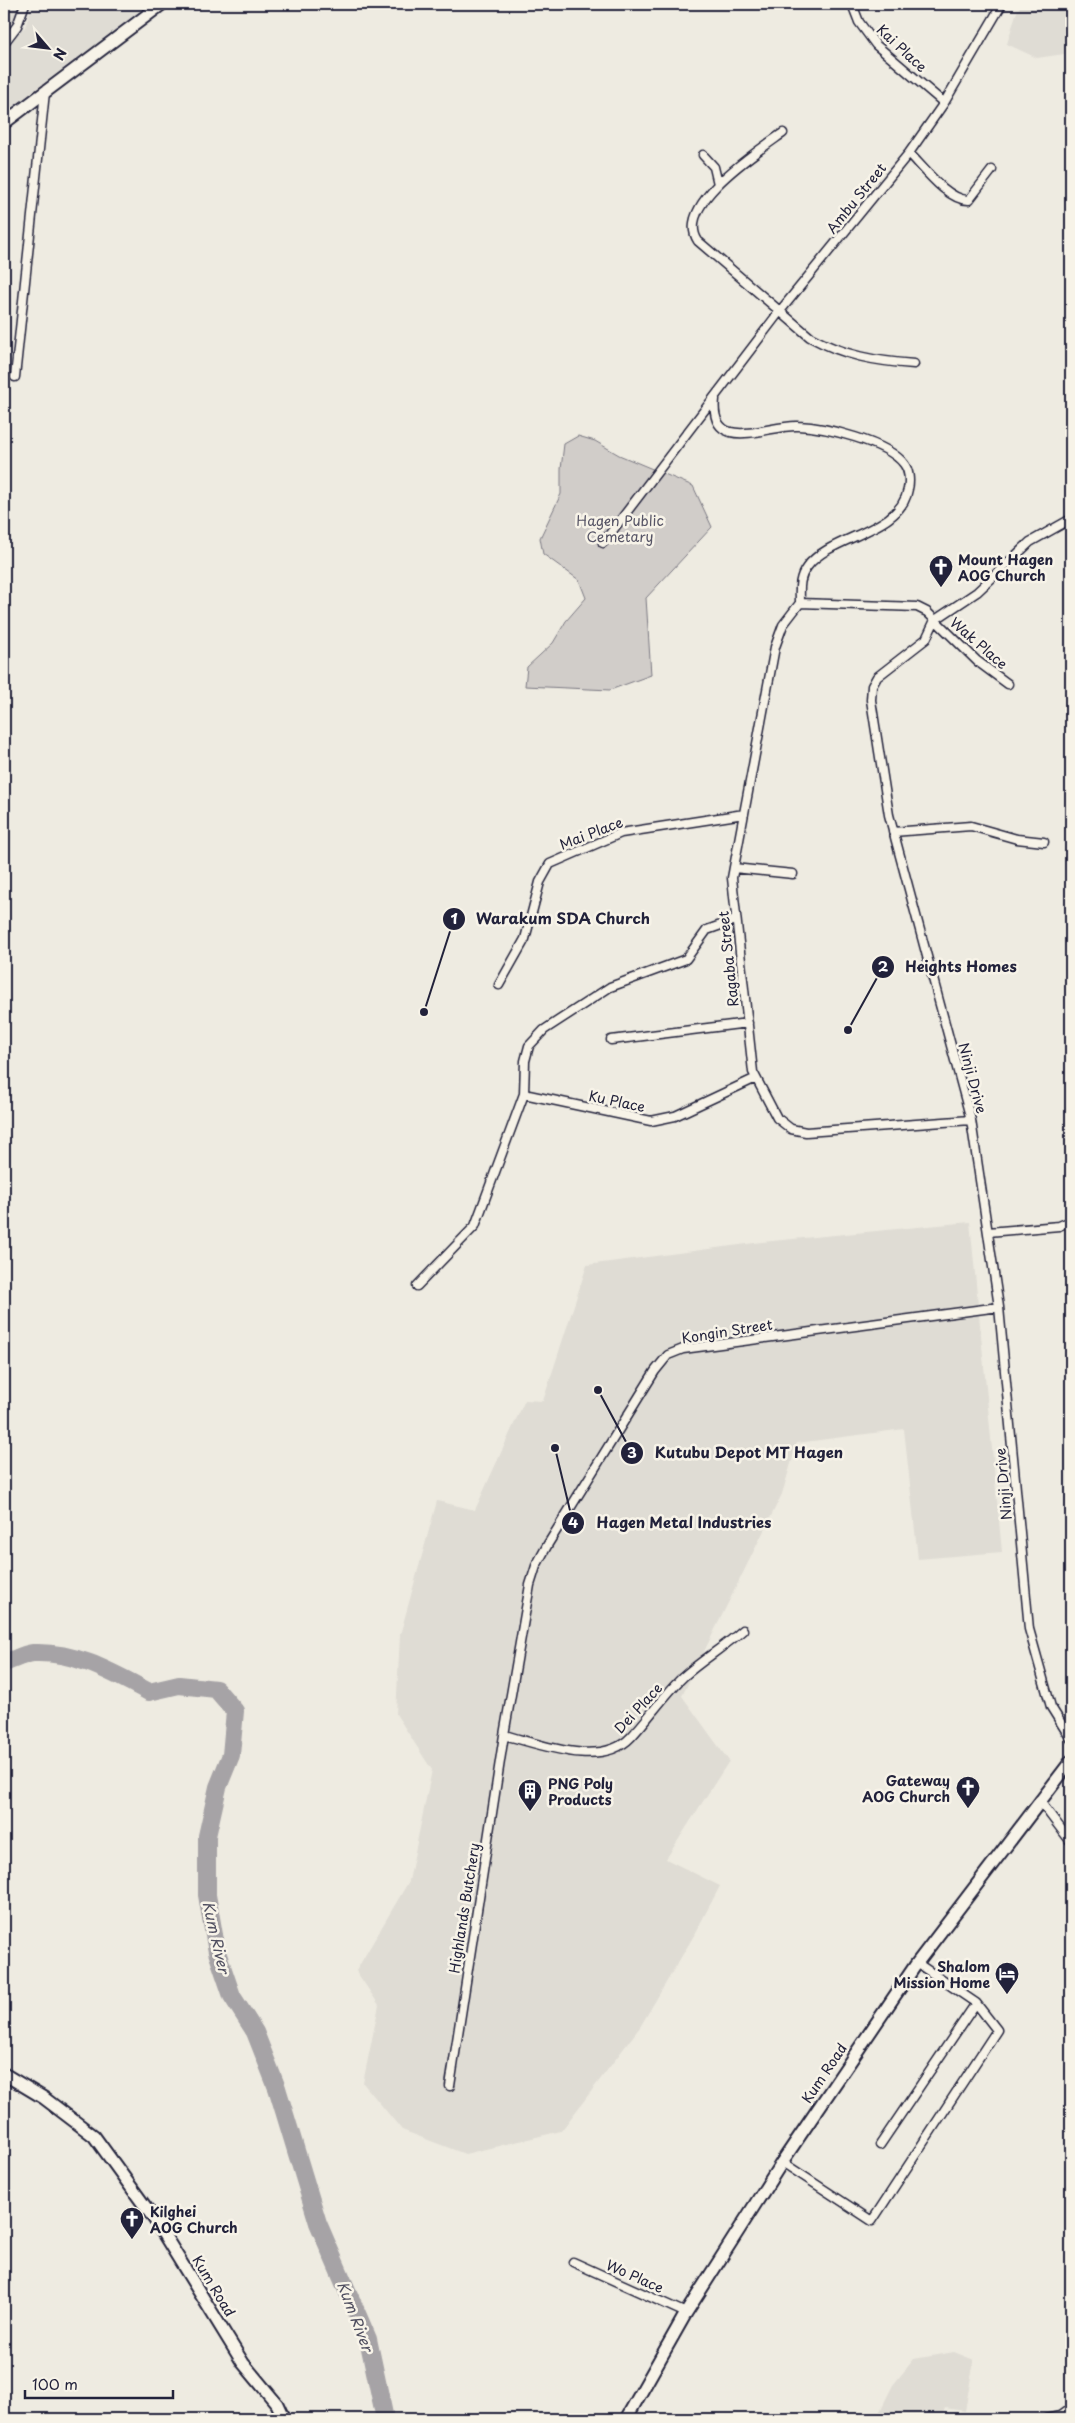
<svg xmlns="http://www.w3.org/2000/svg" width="1075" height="2423" font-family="'Playpen Sans',sans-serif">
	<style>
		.built { fill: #dfdcd4 }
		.green { fill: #d1cdc9; stroke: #7a7882 }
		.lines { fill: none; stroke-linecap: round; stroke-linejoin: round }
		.river { stroke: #a6a3a6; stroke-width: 18 }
		.street-casing { stroke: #22223b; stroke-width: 11 }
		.secondary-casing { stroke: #22223b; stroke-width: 15 }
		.street { stroke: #f7f3e8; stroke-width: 8 }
		.secondary { stroke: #f7f3e8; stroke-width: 11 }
		.labels { text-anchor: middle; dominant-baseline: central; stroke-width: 5; stroke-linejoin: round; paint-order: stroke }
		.street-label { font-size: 14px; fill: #22223b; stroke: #f7f3e8 }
		.park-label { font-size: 14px; fill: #575566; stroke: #f7f3e8 }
		.poi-label { font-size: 14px; font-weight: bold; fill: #22223b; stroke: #f7f3e8; text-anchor: start }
		.water-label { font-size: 15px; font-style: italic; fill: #504f60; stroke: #f7f3e8 }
		.leader { fill: none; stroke: #22223b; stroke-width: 2 }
		.callout-dot { fill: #22223b; stroke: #f7f3e8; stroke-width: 2 }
		.mark-label { font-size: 15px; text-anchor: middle; font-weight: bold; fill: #fff }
		.callout-label { font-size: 15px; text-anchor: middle; font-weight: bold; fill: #22223b; stroke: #f7f3e8; stroke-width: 5; stroke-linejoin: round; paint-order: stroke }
	</style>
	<rect width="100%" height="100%" fill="#eeebe1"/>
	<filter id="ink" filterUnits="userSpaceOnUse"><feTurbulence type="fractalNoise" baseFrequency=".02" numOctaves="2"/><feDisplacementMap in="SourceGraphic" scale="10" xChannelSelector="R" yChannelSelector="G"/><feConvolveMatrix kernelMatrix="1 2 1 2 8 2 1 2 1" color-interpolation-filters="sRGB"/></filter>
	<g filter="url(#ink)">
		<!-- built -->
		<path class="built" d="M 4,4 L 24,4 L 16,35 L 25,27 L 32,4 L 149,4 L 4,113 Z
			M 1021,4 L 1071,4 L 1071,53 L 1037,58 L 1007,44 L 1016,14 Z
			M 970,1222 L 1002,1552 L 918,1559 L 904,1429 L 797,1443 L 782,1494 L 682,1696 L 729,1761 L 666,1859 L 720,1886 L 693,1937 L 640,2027 L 561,2131 L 465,2154 L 402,2130 L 363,2083 L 379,2005 L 356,1971 L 409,1881 L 432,1770 L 396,1714 L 400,1635 L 437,1501 L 475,1510 L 525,1400 L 543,1401 L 587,1265 L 762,1242 Z
			M 954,2352 L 974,2360 L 965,2411 L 945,2408 L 941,2419 L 876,2419 L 893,2385 L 914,2359 Z"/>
		<!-- green -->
		<path class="green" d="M 578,436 L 595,441 L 619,455 L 693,486 L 712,527 L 646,598 L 651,675 L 610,690 L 525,686 L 527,667 L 553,643 L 566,621 L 586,598 L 579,580 L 543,554 L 540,538 L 561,494 L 561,469 L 564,444 Z"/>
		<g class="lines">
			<!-- river -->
			<path class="river" d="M 4,1663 C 13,1660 24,1654 33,1653 C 76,1651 113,1673 149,1692 L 179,1685 L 216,1689 L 235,1711 L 231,1755 L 218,1787 L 207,1836 L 207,1895 L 217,1952 L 232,1996 L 255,2032 L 277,2088 L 318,2223 L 368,2339 L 385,2419"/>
			<defs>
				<path id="street" d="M 852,4 L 859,22 L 876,45 L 944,103
					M 4,43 L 17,26 L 25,4
					M 783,133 C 758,151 674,205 698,241 L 810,337 C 845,356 875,361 914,364
					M 909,153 C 923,167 948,201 969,200 L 992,170
					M 703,155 L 714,167 L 718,184
					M 15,377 L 45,92
					M 715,399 C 709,456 769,424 798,426 C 825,427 888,442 904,464 C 909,470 910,481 908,489 C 901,533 830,535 807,567 C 798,579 800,590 800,603 L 917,607 L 927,612 L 977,661 L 1008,684
					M 1071,519 L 1030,542 L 977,592 L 935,620 L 926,639 L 877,677 L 872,686 L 871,700 L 889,815 L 971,1120 L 999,1307 L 1029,1629 L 1051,1707 L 1071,1739
					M 603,543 L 780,311 L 909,153 L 944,103 L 1002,4
					M 800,603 L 783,625 L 775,647 L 732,878 L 753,1072 L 777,1118 L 791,1129 L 806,1132 L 971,1120
					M 893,832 L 971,826 L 1017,839 L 1044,842
					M 734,868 L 793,874
					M 499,985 L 525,939 L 540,882 L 550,864 L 621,833 L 744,814
					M 611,1040 L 748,1023
					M 524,1094 L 651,1121 L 675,1116 L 756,1078
					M 988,1232 L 1059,1226 L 1071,1221
					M 417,1286 L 475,1226 L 524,1094 L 525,1061 L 529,1046 L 544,1030 L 610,987 L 686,959 L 707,930 L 735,920
					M 504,1735 C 540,1744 601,1769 631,1737 C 649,1718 664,1695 683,1677 C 702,1660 724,1647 743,1630
					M 1039,1800 L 1071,1842
					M 450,2086 L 504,1735 L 530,1585 L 536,1566 L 548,1544 L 655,1371 L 668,1355 L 683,1349 L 999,1307
					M 880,2145 L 976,2003
					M 782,2162 L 872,2221 L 997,2030 L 976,2003 L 917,1963
					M 573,2262 L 686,2313
					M 1046,2419 L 1060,2416 L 1071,2408"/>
				<path id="secondary" d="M 4,123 L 162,4
					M 4,2074 L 44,2098 L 94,2136 L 155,2220 L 243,2363 L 277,2404 L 284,2419
					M 626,2419 L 686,2313 L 782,2162 L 917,1963 L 1071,1761"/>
			</defs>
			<!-- street casing -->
			<use href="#street" class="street-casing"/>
			<!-- secondary casing -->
			<use href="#secondary" class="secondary-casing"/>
			<!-- street -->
			<use href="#street" class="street"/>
			<!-- secondary -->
			<use href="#secondary" class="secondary"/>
		</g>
	</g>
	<!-- icons -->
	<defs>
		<symbol id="church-pin" viewBox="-11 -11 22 30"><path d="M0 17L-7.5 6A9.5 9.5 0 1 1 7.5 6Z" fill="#22223b" stroke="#f7f3e8"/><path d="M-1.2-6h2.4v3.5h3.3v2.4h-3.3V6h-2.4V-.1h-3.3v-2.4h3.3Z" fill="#fff"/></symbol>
		<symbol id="building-pin" viewBox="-11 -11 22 30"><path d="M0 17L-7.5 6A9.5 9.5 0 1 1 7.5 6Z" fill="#22223b" stroke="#f7f3e8"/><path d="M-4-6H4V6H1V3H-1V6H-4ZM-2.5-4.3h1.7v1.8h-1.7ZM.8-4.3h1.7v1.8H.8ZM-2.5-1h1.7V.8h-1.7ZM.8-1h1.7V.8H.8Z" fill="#fff"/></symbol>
		<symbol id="hotel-pin" viewBox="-11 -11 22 30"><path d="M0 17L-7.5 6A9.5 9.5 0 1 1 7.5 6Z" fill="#22223b" stroke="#f7f3e8"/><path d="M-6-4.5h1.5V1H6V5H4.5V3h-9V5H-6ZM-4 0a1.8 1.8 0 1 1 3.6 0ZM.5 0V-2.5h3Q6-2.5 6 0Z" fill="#fff"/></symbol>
	</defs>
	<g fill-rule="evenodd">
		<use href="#church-pin" x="927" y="553" width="28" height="38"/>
		<use href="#church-pin" x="954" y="1774" width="28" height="38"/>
		<use href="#building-pin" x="516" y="1777" width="28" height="38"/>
		<use href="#hotel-pin" x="993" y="1960" width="28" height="38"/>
		<use href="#church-pin" x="118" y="2205" width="28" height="38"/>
	</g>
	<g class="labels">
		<!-- street labels -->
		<g class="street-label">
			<text transform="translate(902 48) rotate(43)">Kai Place</text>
			<text transform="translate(856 198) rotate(-51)">Ambu Street</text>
			<text transform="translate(979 643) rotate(41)">Wak Place</text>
			<text transform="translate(591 833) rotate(-21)">Mai Place</text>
			<text transform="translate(728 959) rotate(-96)">Ragaba Street</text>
			<text transform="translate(973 1078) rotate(75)">Ninji Drive</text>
			<text transform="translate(617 1101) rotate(12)">Ku Place</text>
			<text transform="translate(727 1331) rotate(-9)">Kongin Street</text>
			<text transform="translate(1003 1484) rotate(-95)">Ninji Drive</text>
			<text transform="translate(638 1708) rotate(-47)">Dei Place</text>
			<text transform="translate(464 1908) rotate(-81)">Highlands Butchery</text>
			<text transform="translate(824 2073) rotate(-56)">Kum Road</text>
			<text transform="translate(635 2276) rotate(24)">Wo Place</text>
			<text transform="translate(214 2286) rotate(59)">Kum Road</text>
		</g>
		<!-- park labels -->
		<g class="park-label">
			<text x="620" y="520">Hagen Public<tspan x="620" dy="16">Cemetary</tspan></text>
		</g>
		<!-- poi labels -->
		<g class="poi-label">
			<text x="958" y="559">Mount Hagen<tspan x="958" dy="16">AOG Church</tspan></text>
			<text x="950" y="1780" text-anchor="end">Gateway<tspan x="950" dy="16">AOG Church</tspan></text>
			<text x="548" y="1783">PNG Poly<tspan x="548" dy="16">Products</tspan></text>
			<text x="990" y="1966" text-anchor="end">Shalom<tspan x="990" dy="16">Mission Home</tspan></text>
			<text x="150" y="2211">Kilghei<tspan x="150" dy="16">AOG Church</tspan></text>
		</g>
		<!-- water labels -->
		<g class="water-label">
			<text transform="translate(217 1937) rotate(77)">Kum River</text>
			<text transform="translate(356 2316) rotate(69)">Kum River</text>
		</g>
	</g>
	<!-- callouts -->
	<path class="leader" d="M424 1012L454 919M848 1030L883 967M598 1390L632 1453M555 1448L573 1523"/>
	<g class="callout-dot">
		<circle cx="424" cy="1012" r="5"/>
		<circle cx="848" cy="1030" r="5"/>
		<circle cx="598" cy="1390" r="5"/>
		<circle cx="555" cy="1448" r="5"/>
		<circle cx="454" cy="919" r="12"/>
		<circle cx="883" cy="967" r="12"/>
		<circle cx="632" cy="1453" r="12"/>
		<circle cx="573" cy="1523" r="12"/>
	</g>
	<g class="mark-label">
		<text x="454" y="924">1</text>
		<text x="883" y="972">2</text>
		<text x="632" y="1458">3</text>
		<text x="573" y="1528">4</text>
	</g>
	<g class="callout-label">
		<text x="563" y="924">Warakum SDA Church</text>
		<text x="961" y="972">Heights Homes</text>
		<text x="749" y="1458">Kutubu Depot MT Hagen</text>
		<text x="684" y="1528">Hagen Metal Industries</text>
	</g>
	<!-- margin -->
	<rect width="1075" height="2423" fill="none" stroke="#f7f3e8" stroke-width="20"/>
	<rect x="10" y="10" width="1055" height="2403" fill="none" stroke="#22223b" stroke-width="2" filter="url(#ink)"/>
	<!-- north arrow -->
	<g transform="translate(48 48) rotate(118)" stroke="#f7f3e8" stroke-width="4" paint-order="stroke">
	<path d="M0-4L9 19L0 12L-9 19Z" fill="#22223b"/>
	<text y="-8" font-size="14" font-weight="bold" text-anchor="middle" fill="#22223b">N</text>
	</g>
	<!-- scale -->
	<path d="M25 2390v8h148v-8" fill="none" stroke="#22223b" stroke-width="2.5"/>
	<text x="32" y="2390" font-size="15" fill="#22223b" stroke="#f7f3e8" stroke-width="4" paint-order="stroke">100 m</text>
</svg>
